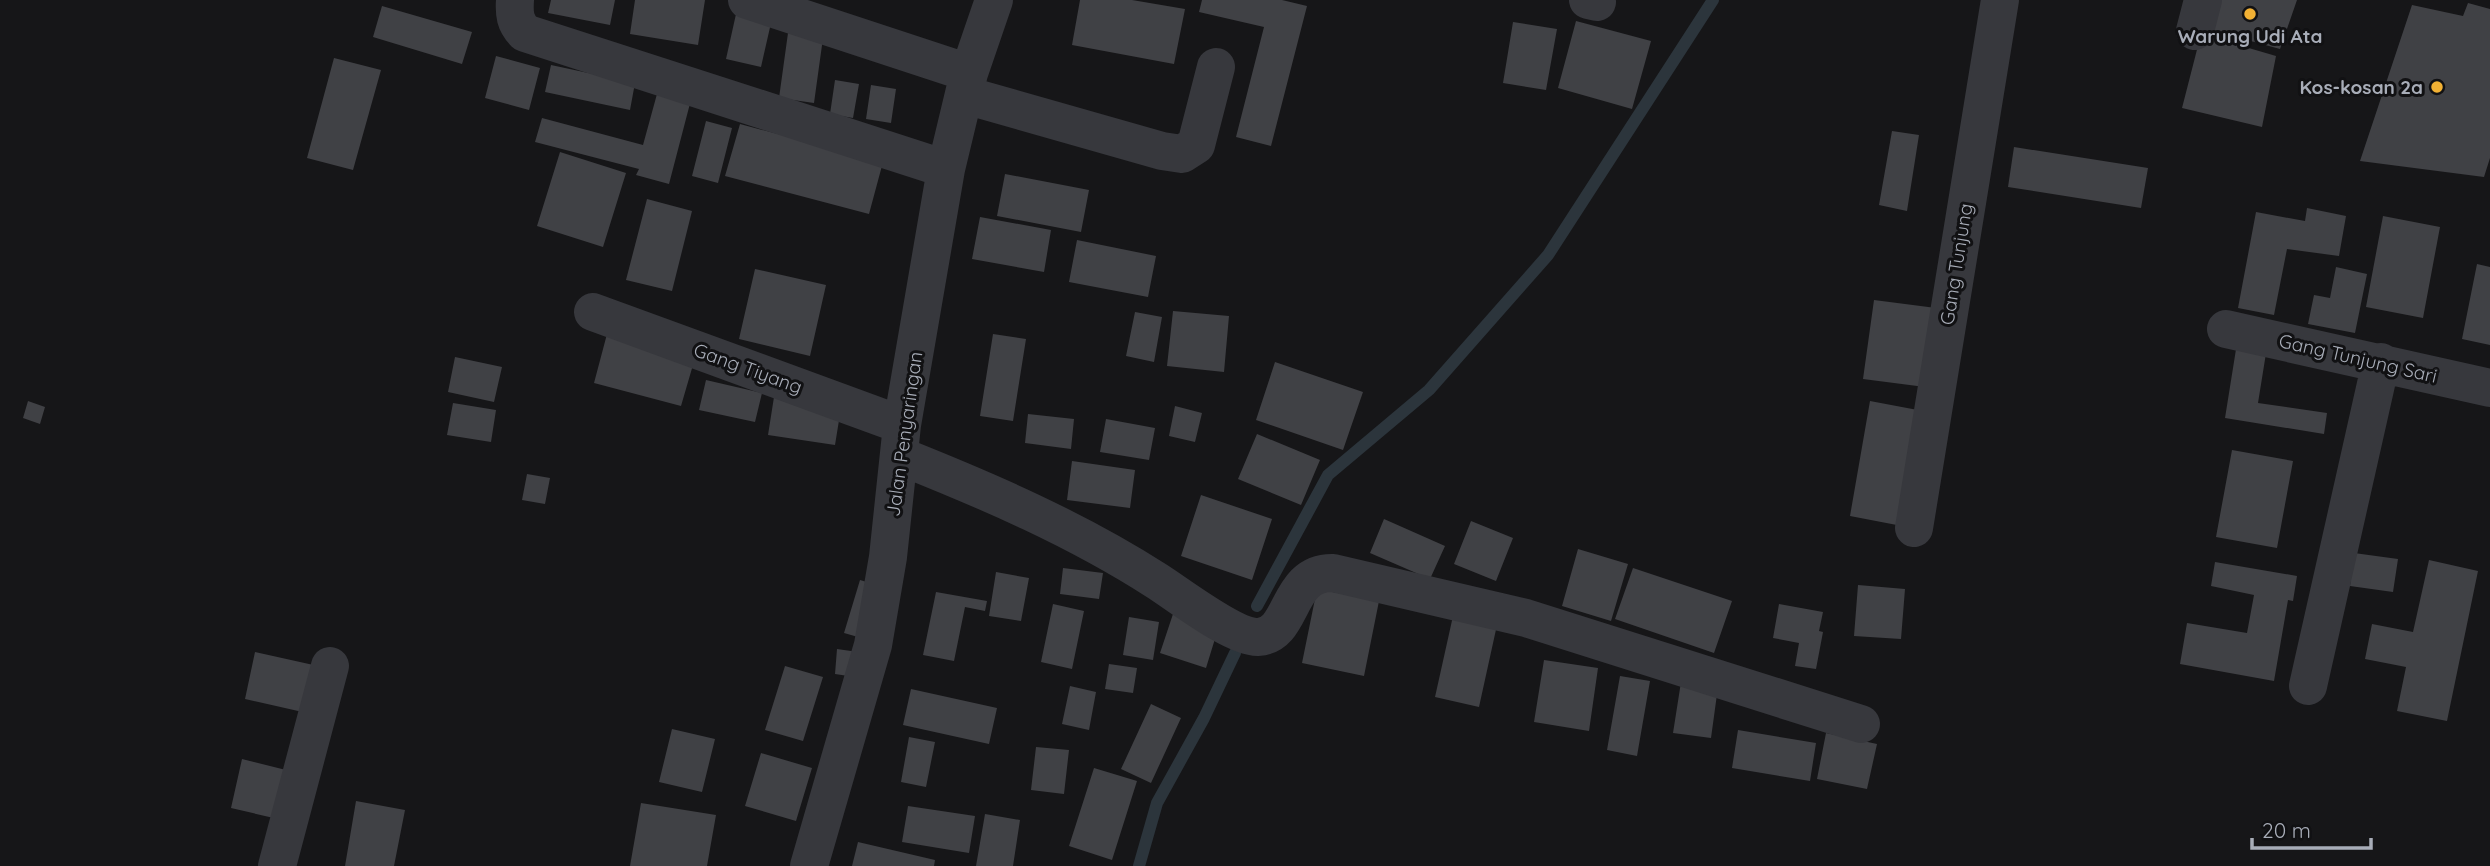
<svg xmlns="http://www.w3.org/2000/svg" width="2490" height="866" font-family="Quicksand,sans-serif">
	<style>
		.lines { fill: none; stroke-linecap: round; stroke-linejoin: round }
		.stream { stroke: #2c353c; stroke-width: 12 }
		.building { fill: #404145 }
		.minor { stroke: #37383d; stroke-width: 38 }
		.poi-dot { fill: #f2b134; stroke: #111113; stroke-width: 2.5 }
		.labels { text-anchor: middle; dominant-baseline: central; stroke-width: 6; stroke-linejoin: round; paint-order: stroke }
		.poi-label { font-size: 19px; font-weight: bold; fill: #a8adb8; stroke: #111113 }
		.street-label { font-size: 19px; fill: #a8adb8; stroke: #111113 }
	</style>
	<rect width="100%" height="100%" fill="#161618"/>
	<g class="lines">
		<!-- stream -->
		<path class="stream" d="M 1257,606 L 1328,475 L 1429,390 L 1548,255 L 1713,0
			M 1139,866 L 1157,803 L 1204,718 L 1235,653"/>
	</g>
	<!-- building -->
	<path class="building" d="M 551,0 L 615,0 L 610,25 L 548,13 Z
		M 635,0 L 705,0 L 698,45 L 630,34 Z
		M 1080,0 L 1132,0 L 1185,9 L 1174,64 L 1072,45 Z
		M 1202,0 L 1282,0 L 1307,6 L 1271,146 L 1236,137 L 1264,27 L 1199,12 Z
		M 2210,0 L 2297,0 L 2280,49 L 2203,28 Z
		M 2468,3 L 2490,9 L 2490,158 L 2484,177 L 2360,161 L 2412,5 L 2463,16 Z
		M 382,6 L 472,32 L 462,64 L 373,37 Z
		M 736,14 L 771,23 L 761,67 L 726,59 Z
		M 1576,21 L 1651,41 L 1632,109 L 1558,88 Z
		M 1513,22 L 1557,29 L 1546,90 L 1503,83 Z
		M 788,33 L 823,38 L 814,103 L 779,98 Z
		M 2201,34 L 2276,56 L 2262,127 L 2182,108 Z
		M 496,56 L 540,68 L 529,110 L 485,98 Z
		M 334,58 L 381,70 L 353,170 L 307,158 Z
		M 551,65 L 635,83 L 630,110 L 545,92 Z
		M 835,80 L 859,84 L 853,118 L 830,114 Z
		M 660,83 L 693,92 L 669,184 L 636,175 L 639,169 L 535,142 L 542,118 L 643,145 Z
		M 871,85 L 896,89 L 891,123 L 866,119 Z
		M 706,121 L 732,128 L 718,183 L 692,176 Z
		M 740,124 L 883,162 L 869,214 L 725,176 Z
		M 1892,131 L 1919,135 L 1907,211 L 1879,205 Z
		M 2014,147 L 2148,168 L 2141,208 L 2008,187 Z
		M 560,152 L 626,173 L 603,247 L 537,226 Z
		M 1005,174 L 1089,190 L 1081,232 L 997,216 Z
		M 647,199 L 692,211 L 672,291 L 626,280 Z
		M 2307,208 L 2346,216 L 2339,256 L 2287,249 L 2274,315 L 2238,308 L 2256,212 L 2305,221 Z
		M 2383,216 L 2440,227 L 2423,318 L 2366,307 Z
		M 980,217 L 1051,230 L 1044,272 L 972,259 Z
		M 1077,240 L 1156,256 L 1148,297 L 1069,282 Z
		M 2477,264 L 2490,267 L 2490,345 L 2462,339 Z
		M 2336,267 L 2367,274 L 2355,333 L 2308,324 L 2314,295 L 2330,298 Z
		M 755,269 L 826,285 L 810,356 L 739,339 Z
		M 1874,300 L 1936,308 L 1925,387 L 1863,379 Z
		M 1173,311 L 1229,316 L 1224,372 L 1167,366 Z
		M 1135,312 L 1162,317 L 1154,362 L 1126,356 Z
		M 607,334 L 695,358 L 681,406 L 594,383 Z
		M 993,334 L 1026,339 L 1013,421 L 980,416 Z
		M 2237,343 L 2267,347 L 2258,403 L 2327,413 L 2324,434 L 2225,418 Z
		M 455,357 L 502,367 L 494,402 L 448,392 Z
		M 1275,362 L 1363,392 L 1343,450 L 1256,420 Z
		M 706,380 L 762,393 L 755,422 L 699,410 Z
		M 774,397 L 841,408 L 835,445 L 768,435 Z
		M 28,401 L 45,407 L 40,424 L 23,418 Z
		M 1870,401 L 1923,411 L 1902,526 L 1850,516 Z
		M 453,403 L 496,410 L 491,442 L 447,435 Z
		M 1175,406 L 1202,413 L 1195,442 L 1169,436 Z
		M 1028,414 L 1074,419 L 1071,449 L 1025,443 Z
		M 1106,419 L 1155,428 L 1149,460 L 1100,452 Z
		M 1257,434 L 1320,460 L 1301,505 L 1238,479 Z
		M 2232,450 L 2293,461 L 2277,548 L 2216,537 Z
		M 1072,461 L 1135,470 L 1130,508 L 1067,500 Z
		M 527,474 L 550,478 L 545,504 L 522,500 Z
		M 1201,495 L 1272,519 L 1252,580 L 1181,556 Z
		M 1384,519 L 1445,546 L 1430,579 L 1370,553 Z
		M 1471,521 L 1513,538 L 1496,581 L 1454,564 Z
		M 1578,549 L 1628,564 L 1611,621 L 1562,606 Z
		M 2354,553 L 2398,559 L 2393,592 L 2350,586 Z
		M 2429,560 L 2478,571 L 2447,721 L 2397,711 L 2406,667 L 2365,659 L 2372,624 L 2413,632 Z
		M 2215,562 L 2297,576 L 2293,601 L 2288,600 L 2274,681 L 2180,664 L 2187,623 L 2247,633 L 2254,595 L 2211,586 Z
		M 1063,568 L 1103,573 L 1099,599 L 1060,594 Z
		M 1633,568 L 1732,601 L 1714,653 L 1615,619 Z
		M 996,572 L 1029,578 L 1021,621 L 989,616 Z
		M 860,580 L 880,586 L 865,639 L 844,633 Z
		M 1858,585 L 1905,589 L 1901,639 L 1854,636 Z
		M 1317,589 L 1379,601 L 1364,676 L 1302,663 Z
		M 936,592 L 987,601 L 985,611 L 965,607 L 954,661 L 923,655 Z
		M 1053,604 L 1084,611 L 1072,669 L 1041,662 Z
		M 1779,604 L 1823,612 L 1819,631 L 1823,632 L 1816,669 L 1795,666 L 1799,643 L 1773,638 Z
		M 1173,614 L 1218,629 L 1206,668 L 1160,653 Z
		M 1453,616 L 1497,625 L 1479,707 L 1435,697 Z
		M 1129,617 L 1159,622 L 1153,660 L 1123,655 Z
		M 837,649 L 858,652 L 855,677 L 835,674 Z
		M 255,652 L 318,666 L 307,713 L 245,699 Z
		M 1544,660 L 1598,668 L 1589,731 L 1534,722 Z
		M 1109,664 L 1137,668 L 1133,693 L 1105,689 Z
		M 785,666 L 823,677 L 803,741 L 765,730 Z
		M 1620,676 L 1650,681 L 1637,756 L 1607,750 Z
		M 1681,682 L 1718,687 L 1711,738 L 1673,733 Z
		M 1070,686 L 1096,692 L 1089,730 L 1062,724 Z
		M 911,689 L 997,708 L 989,744 L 903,725 Z
		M 1151,704 L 1181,718 L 1151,783 L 1121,769 Z
		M 672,729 L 715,739 L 702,792 L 659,782 Z
		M 1738,730 L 1816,743 L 1810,781 L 1732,768 Z
		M 1826,733 L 1877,744 L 1867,789 L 1817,779 Z
		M 909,737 L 935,742 L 926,787 L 901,782 Z
		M 1036,747 L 1069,750 L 1064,794 L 1031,790 Z
		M 761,753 L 812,768 L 796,821 L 745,806 Z
		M 242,759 L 290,771 L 278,819 L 231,808 Z
		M 1094,768 L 1137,781 L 1112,860 L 1069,846 Z
		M 356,801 L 405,810 L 394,866 L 345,866 Z
		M 641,803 L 716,815 L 707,866 L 630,866 Z
		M 908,806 L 975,816 L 969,853 L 902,842 Z
		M 985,814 L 1020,820 L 1013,866 L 976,866 Z
		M 858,842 L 935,860 L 934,866 L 852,866 Z"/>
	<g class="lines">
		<!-- minor -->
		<path class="minor" d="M 515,0 C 514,14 515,23 525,33 L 946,169
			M 747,0 L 969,73
			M 1588,0 L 1597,2
			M 2195,31 L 2203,0
			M 965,95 L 1162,151 L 1182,154 L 1196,145 L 1216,67
			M 593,312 L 902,425
			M 2226,329 L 2490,388
			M 900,456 C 988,491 1076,529 1157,581 C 1179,595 1234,638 1258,637 C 1295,635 1285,572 1333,573 L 1526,618 L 1861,724
			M 1914,528 L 2000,0
			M 2308,686 L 2381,362
			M 277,866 L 330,666
			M 809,866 L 873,645 L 888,557 L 902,425 L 946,169 L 969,73 L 994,0"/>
	</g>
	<!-- markers -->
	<g class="poi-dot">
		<circle cx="2250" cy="14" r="7"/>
		<circle cx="2437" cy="87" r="7"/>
	</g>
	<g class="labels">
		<!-- poi labels -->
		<g class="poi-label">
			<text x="2250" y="36">Warung Udi Ata</text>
			<text x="2423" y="87" text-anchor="end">Kos-kosan 2a</text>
		</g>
		<!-- street labels -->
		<g class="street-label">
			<text transform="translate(1956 264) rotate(-81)">Gang Tunjung</text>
			<text transform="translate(2358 358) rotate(13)">Gang Tunjung Sari</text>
			<text transform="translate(748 368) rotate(20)">Gang Tiyang</text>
			<text transform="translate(904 434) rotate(-82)">Jalan Penyaringan</text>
		</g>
	</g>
	<!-- scale -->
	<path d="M2252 838v10h119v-10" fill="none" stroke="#a8adb8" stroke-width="3.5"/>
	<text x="2262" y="838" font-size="21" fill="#a8adb8" stroke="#111113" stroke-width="5" paint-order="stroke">20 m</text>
</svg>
